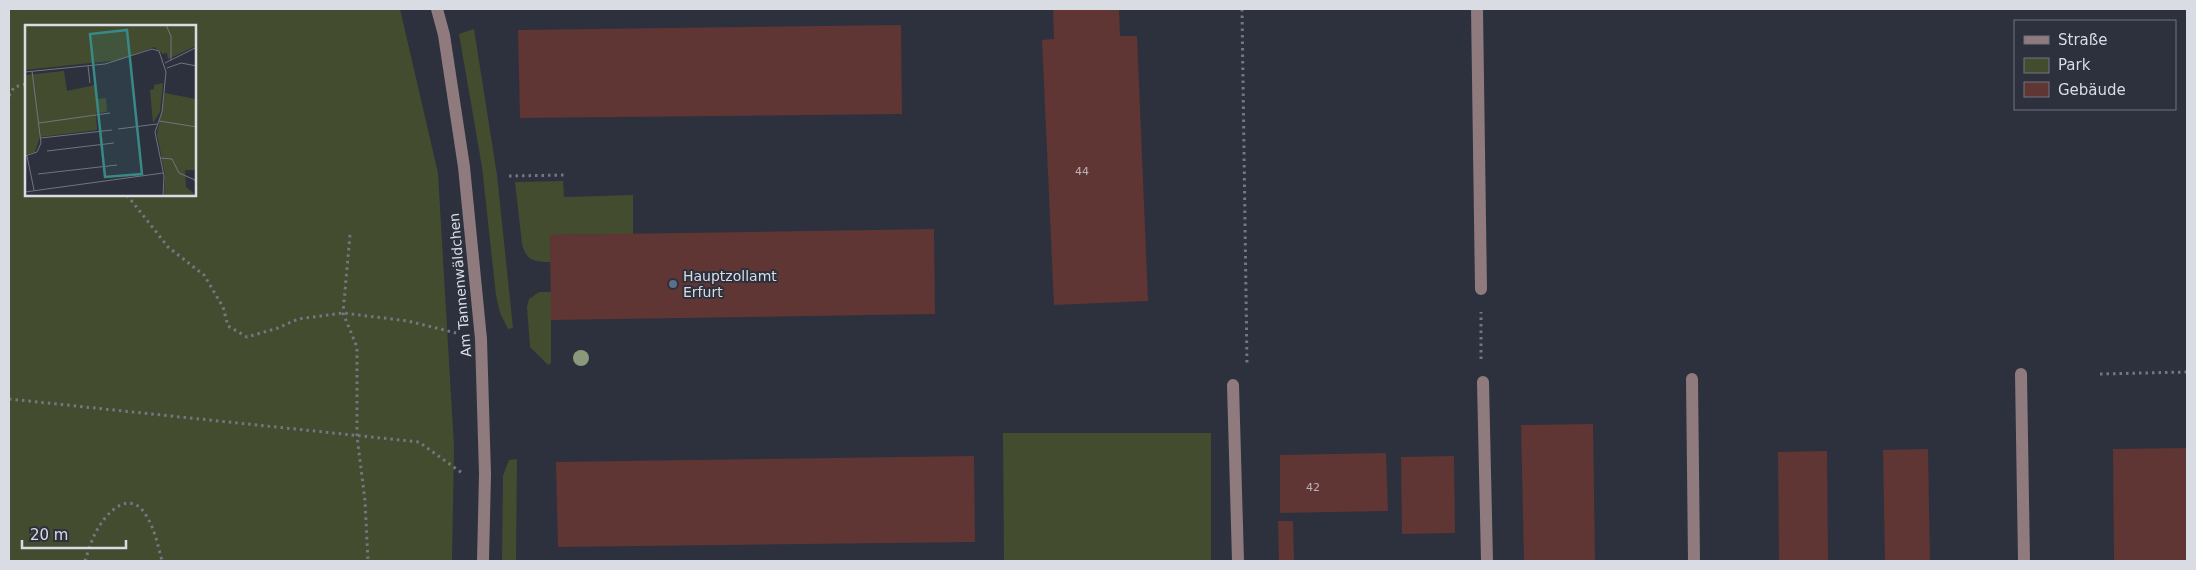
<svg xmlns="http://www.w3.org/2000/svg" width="2196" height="570" font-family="'DejaVu Sans',sans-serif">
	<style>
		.green { fill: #434c2f; fill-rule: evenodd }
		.building { fill: #5f3634 }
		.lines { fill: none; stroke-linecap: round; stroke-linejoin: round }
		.path { stroke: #747782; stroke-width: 3; stroke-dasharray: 2.5 4; stroke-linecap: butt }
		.minor { stroke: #8f7a7d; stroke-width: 12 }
		.tree { fill: #8b987a }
		.service-dot { fill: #5c6f8a; stroke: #2d303d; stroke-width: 2 }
		.labels { text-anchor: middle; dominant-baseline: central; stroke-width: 4; stroke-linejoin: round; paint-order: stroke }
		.number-label { font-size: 11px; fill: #bbb2b8 }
		.poi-label { font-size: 14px; fill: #dadce4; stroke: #2d303d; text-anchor: start }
		.street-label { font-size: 14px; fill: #dadce4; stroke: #2d303d }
		.inset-road { fill: none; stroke: #727580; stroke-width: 1 }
		.view { fill: #388a86; fill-opacity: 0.15; stroke: #388a86; stroke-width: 2.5 }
		.inset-edge { fill: none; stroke: #dadce4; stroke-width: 2.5 }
	</style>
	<rect width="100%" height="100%" fill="#2d303d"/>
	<!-- green -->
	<path class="green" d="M 9,9 L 400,9 L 438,173 L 454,447 L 452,561 L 9,561 ZM 195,26 L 195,195 L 26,195 L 26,26 Z
		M 474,29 L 497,175 L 513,328 L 508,329 L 500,313 L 496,295 L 482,167 L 459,34 Z
		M 563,181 L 564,197 L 633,195 L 633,234 L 550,235 L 551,262 C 535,262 526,261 522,244 L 515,182 Z
		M 539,292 L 551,292 L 551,363 L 548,365 L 530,347 L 527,307 L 529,299 Z
		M 1003,433 L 1211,433 L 1211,561 L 1004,561 Z
		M 517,459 L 516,561 L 502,561 L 503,476 L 509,460 Z"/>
	<!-- building -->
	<path class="building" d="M 1053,9 L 1119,9 L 1120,36 L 1137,36 L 1148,301 L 1054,305 L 1042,40 L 1054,39 Z
		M 901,25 L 902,114 L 520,118 L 518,30 Z
		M 934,229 L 935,314 L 551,320 L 550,235 Z
		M 1593,424 L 1595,561 L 1524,561 L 1521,425 Z
		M 2187,448 L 2187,561 L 2114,561 L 2113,449 Z
		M 1928,449 L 1930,561 L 1885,561 L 1883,450 Z
		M 1827,451 L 1828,561 L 1779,561 L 1778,452 Z
		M 1386,453 L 1388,511 L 1280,513 L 1280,455 Z
		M 974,456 L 975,542 L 558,547 L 556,462 Z
		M 1454,456 L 1455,533 L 1402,534 L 1401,457 Z
		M 1278,521 L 1293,521 L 1294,561 L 1279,561 Z"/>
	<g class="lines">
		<!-- path -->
		<path class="path" d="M 1242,9 L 1247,365
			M 9,96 L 14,87 L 26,84
			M 509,176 L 567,175
			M 127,195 L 168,247 L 204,275 L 223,307 L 228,326 L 247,337 L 278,328 L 298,319 L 343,313 L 408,321 L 456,333
			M 350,235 L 343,313 L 357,347 L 357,436 L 365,501 L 368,561
			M 1481,359 L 1481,312
			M 2100,374 L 2187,372
			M 9,399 L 419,442 L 462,473
			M 85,561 C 88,552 91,541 96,532 C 106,512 131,487 147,517 C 155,530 158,546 162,561"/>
		<!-- minor -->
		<path class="minor" d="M 437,9 L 444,35 L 464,167 L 481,339 L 485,474 L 483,561
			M 1477,9 L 1481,289
			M 2021,374 L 2024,561
			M 1692,379 L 1694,561
			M 1483,382 L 1487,561
			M 1233,385 L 1238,561"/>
	</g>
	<!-- trees -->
	<circle class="tree" cx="581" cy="358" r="8"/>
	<!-- markers -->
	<circle class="service-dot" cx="673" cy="284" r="5"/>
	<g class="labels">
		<!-- number labels -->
		<g class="number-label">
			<text x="1082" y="171">44</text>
			<text x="1313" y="487">42</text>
		</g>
		<!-- poi labels -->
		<g class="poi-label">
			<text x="683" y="276">Hauptzollamt<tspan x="683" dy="16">Erfurt</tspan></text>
		</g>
		<!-- street labels -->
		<g class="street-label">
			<text transform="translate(460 285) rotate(-95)">Am Tannenwäldchen</text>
		</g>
	</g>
	<!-- overview -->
	<g transform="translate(25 25)">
		<rect width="171" height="171" fill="#2d303d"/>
		<path d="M 0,0 L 171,0 L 171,21 L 143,34 L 142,28 L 138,29 L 129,22 L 94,35 L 0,45 ZM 39,46 L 42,66 L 70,60 L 72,74 L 81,73 L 82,87 L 71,88 L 72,105 L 15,112 L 10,127 L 0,130 L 0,50 ZM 138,58 L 135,87 L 128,98 L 125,65 L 129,64 L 129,60 ZM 140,68 L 171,74 L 171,145 L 160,145 L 161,162 L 172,171 L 139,171 L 140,150 L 132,109 Z" fill="#434c2f"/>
		<path class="inset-road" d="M 141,0 L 146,11 L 146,35M 140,38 L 172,22M 63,41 L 65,58M 142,43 L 156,38 L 172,41M 0,47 L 80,39 L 127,24 L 134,26 L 141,47 L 137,87 L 130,107 L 139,151 L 138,171M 134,96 L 172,102M 14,98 L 85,88M 93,104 L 132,99M 16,113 L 87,105M 22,126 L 89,118M 0,131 L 12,127 L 16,118 L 7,46M 2,131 L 9,165M 135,133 L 147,134 L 154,148 L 170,155 L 172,164M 13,149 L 92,140M 0,167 L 138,148"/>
		<path class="view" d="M 102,5 L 117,149 L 80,152 L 65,9 Z"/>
		<rect width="171" height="171" class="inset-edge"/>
	</g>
	<!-- border -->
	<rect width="2196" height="570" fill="none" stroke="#dadce4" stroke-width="20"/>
	<!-- legend -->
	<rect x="2014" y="20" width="162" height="90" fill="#2d303d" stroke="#727580"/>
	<rect x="2024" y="36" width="25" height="8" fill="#8f7a7d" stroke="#727580"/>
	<text x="2058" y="45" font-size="15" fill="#dadce4">Straße</text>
	<rect x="2024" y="58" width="25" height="15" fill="#434c2f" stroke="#727580"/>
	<text x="2058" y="70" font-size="15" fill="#dadce4">Park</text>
	<rect x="2024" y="82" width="25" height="15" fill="#5f3634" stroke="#727580"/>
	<text x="2058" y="95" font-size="15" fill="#dadce4">Gebäude</text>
	<!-- scale -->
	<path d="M22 540v8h104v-8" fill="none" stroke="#dadce4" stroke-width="2.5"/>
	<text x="30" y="540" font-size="15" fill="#dadce4" stroke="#2d303d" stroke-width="4" paint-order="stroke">20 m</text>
</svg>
